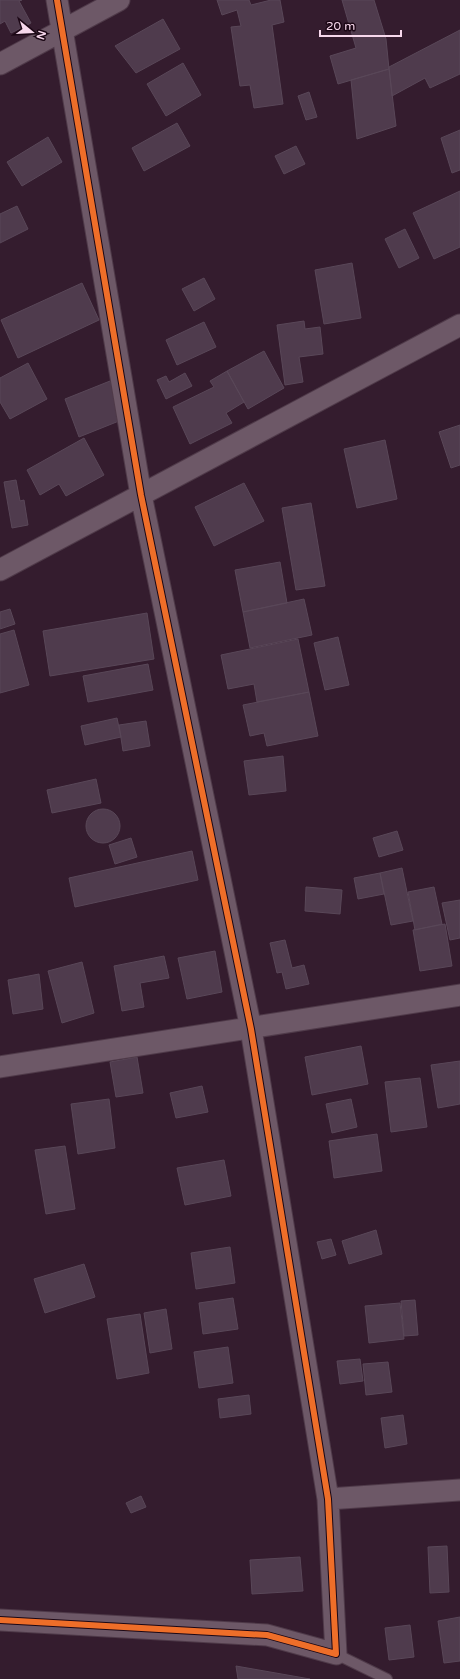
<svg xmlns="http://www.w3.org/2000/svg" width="460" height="1679" font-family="'Varela Round',sans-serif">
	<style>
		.building { fill: #4f3b4d; stroke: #594758 }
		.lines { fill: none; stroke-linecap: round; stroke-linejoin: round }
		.service-casing { stroke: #4f3a49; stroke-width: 12 }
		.minor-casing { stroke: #4f3a49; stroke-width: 23 }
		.service { stroke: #6d5867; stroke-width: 10 }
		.minor { stroke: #6d5867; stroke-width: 21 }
		.cycleway-casing { stroke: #1b0715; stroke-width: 8 }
		.cycleway { stroke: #ee6e29; stroke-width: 6 }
	</style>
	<rect width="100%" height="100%" fill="#341c2e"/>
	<!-- building -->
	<path class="building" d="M 0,0 L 22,0 L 19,1 L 31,23 L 11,33 L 5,21 L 0,24 Z
		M 217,0 L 249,0 L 251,5 L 271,0 L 280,0 L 284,22 L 272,25 L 283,104 L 254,108 L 250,85 L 240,86 L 231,27 L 241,26 L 237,10 L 222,15 Z
		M 342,0 L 374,0 L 386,39 L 389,69 L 338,84 L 330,56 L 356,48 Z
		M 163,19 L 180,49 L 136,73 L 115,46 Z
		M 460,30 L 460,74 L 430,88 L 425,78 L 392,96 L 389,67 Z
		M 183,63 L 201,95 L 166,116 L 147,84 Z
		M 389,69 L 396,126 L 357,139 L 351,80 Z
		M 309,92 L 317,117 L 306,120 L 298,96 Z
		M 177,123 L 190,146 L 144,171 L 132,148 Z
		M 460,130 L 460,170 L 452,173 L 441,138 Z
		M 48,137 L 62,162 L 22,186 L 7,162 Z
		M 296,146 L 305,164 L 284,174 L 275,156 Z
		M 460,191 L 460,247 L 434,259 L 413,213 Z
		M 17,206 L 28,229 L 0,243 L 0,214 Z
		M 405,229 L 419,258 L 399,268 L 385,239 Z
		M 352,263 L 361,318 L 324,324 L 315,270 Z
		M 204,278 L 215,299 L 194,311 L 182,289 Z
		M 82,283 L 99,320 L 18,358 L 1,320 Z
		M 304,321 L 305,329 L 320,327 L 323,354 L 299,357 L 303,382 L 285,385 L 277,325 Z
		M 204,322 L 216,347 L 177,365 L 166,340 Z
		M 264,351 L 284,388 L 248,409 L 227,371 Z
		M 28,363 L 47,399 L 10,419 L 0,402 L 0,378 Z
		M 227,371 L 244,402 L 226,413 L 232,423 L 190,444 L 173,407 L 214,387 L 210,381 Z
		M 185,373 L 192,386 L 166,399 L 157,380 L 166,376 L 169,382 Z
		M 110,381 L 124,419 L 79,437 L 65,399 Z
		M 460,425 L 460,465 L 451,468 L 439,432 Z
		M 84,438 L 104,475 L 66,496 L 59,484 L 40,495 L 27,470 Z
		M 385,440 L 397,499 L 357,508 L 344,449 Z
		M 16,480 L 20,501 L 24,500 L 28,525 L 12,528 L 4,482 Z
		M 244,483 L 264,521 L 214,546 L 195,507 Z
		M 311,503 L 325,586 L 296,590 L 282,508 Z
		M 280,562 L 287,603 L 243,612 L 235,570 Z
		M 304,599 L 312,635 L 250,648 L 243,612 Z
		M 10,609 L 15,624 L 0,629 L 0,612 Z
		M 147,613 L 154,659 L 50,676 L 43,631 Z
		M 14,630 L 29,685 L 0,693 L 0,634 Z
		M 338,637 L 349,685 L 325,690 L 314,643 Z
		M 298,639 L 309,692 L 257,702 L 254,684 L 228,689 L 221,655 Z
		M 148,664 L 153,690 L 88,702 L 83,676 Z
		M 309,692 L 318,736 L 267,746 L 264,733 L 250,736 L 243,705 Z
		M 117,718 L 121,737 L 85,745 L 81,726 Z
		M 146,721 L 150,746 L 123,751 L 119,725 Z
		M 283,756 L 286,791 L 249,795 L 244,761 Z
		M 96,779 L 101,803 L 52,813 L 47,790 Z
		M86 826a17 17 0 1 1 34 0a17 17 0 1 1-34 0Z
		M 397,831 L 403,850 L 379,857 L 373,838 Z
		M 131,838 L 137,857 L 115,864 L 109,845 Z
		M 192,851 L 198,880 L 75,907 L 69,878 Z
		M 402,868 L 413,921 L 391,925 L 380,873 Z
		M 380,873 L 384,894 L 358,899 L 354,878 Z
		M 306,887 L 342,890 L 340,914 L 305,911 Z
		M 434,887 L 442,924 L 415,930 L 408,892 Z
		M 460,900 L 460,938 L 450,940 L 442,903 Z
		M 445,924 L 452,966 L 420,971 L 413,930 Z
		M 285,940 L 292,968 L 304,965 L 309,984 L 286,989 L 282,972 L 277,973 L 270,943 Z
		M 215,951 L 222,992 L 187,999 L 178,958 Z
		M 164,956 L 169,978 L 140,983 L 144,1007 L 122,1011 L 114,966 Z
		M 82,962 L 94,1013 L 62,1023 L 48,971 Z
		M 39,974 L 43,1009 L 13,1014 L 8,980 Z
		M 361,1046 L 368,1084 L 312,1095 L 305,1057 Z
		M 137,1057 L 143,1093 L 116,1097 L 110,1062 Z
		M 460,1061 L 460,1104 L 438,1108 L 431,1065 Z
		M 420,1078 L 427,1127 L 391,1132 L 385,1082 Z
		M 202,1086 L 208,1112 L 176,1118 L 170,1093 Z
		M 109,1099 L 115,1148 L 78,1154 L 71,1104 Z
		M 351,1099 L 357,1127 L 332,1133 L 326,1104 Z
		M 377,1134 L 382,1171 L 334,1178 L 329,1141 Z
		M 65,1146 L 75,1209 L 46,1214 L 35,1150 Z
		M 224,1160 L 231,1196 L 185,1205 L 177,1168 Z
		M 376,1230 L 382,1254 L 349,1264 L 342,1241 Z
		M 331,1239 L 336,1255 L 322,1259 L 317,1242 Z
		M 230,1247 L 235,1283 L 196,1289 L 191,1253 Z
		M 84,1264 L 95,1297 L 45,1313 L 34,1279 Z
		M 233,1298 L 238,1329 L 203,1334 L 199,1303 Z
		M 415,1300 L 418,1335 L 404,1336 L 401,1301 Z
		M 400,1303 L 404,1339 L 369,1343 L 365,1306 Z
		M 166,1309 L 172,1349 L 150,1353 L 144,1313 Z
		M 140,1314 L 149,1373 L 117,1379 L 107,1319 Z
		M 228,1347 L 233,1383 L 199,1388 L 194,1352 Z
		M 360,1359 L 363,1381 L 340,1384 L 337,1361 Z
		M 388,1362 L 392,1392 L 366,1395 L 363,1364 Z
		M 249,1395 L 251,1414 L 220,1418 L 218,1399 Z
		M 403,1415 L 407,1444 L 385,1448 L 381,1418 Z
		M 141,1496 L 146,1507 L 131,1513 L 126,1503 Z
		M 447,1546 L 449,1592 L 430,1593 L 428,1547 Z
		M 300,1557 L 303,1591 L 252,1594 L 250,1560 Z
		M 460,1617 L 460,1661 L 444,1663 L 438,1621 Z
		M 410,1625 L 414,1657 L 389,1660 L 385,1628 Z
		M 236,1666 L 310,1679 L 238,1679 Z"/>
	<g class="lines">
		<defs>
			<path id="service" d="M 336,1654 L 387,1679"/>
			<path id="minor" d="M 0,64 L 119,0
				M 0,570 L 460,325
				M 0,1067 L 460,995
				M 328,1499 L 460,1490
				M 0,1620 L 267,1635 L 336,1654 L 328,1499 L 251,1029 L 141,495 L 57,0"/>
		</defs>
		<!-- service casing -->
		<use href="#service" class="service-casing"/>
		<!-- minor casing -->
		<use href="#minor" class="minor-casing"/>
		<!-- service -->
		<use href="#service" class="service"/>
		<!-- minor -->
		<use href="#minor" class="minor"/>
		<defs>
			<path id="cycleway" d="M 0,1620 L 267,1635 L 336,1654 L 328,1499 L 251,1029 L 141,495 L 57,0"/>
		</defs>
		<!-- cycleway casing -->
		<use href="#cycleway" class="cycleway-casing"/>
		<!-- cycleway -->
		<use href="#cycleway" class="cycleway"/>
	</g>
	<!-- north arrow -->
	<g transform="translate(32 32) rotate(108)" stroke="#1b0715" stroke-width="3" paint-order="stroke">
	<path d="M0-3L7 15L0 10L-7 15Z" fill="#f7d8ec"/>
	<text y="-6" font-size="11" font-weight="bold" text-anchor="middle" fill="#f7d8ec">N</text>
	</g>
	<!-- scale -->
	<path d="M320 30v6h81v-6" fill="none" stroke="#f7d8ec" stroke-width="2"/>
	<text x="326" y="30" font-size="12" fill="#f7d8ec" stroke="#1b0715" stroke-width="3" paint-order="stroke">20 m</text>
</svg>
